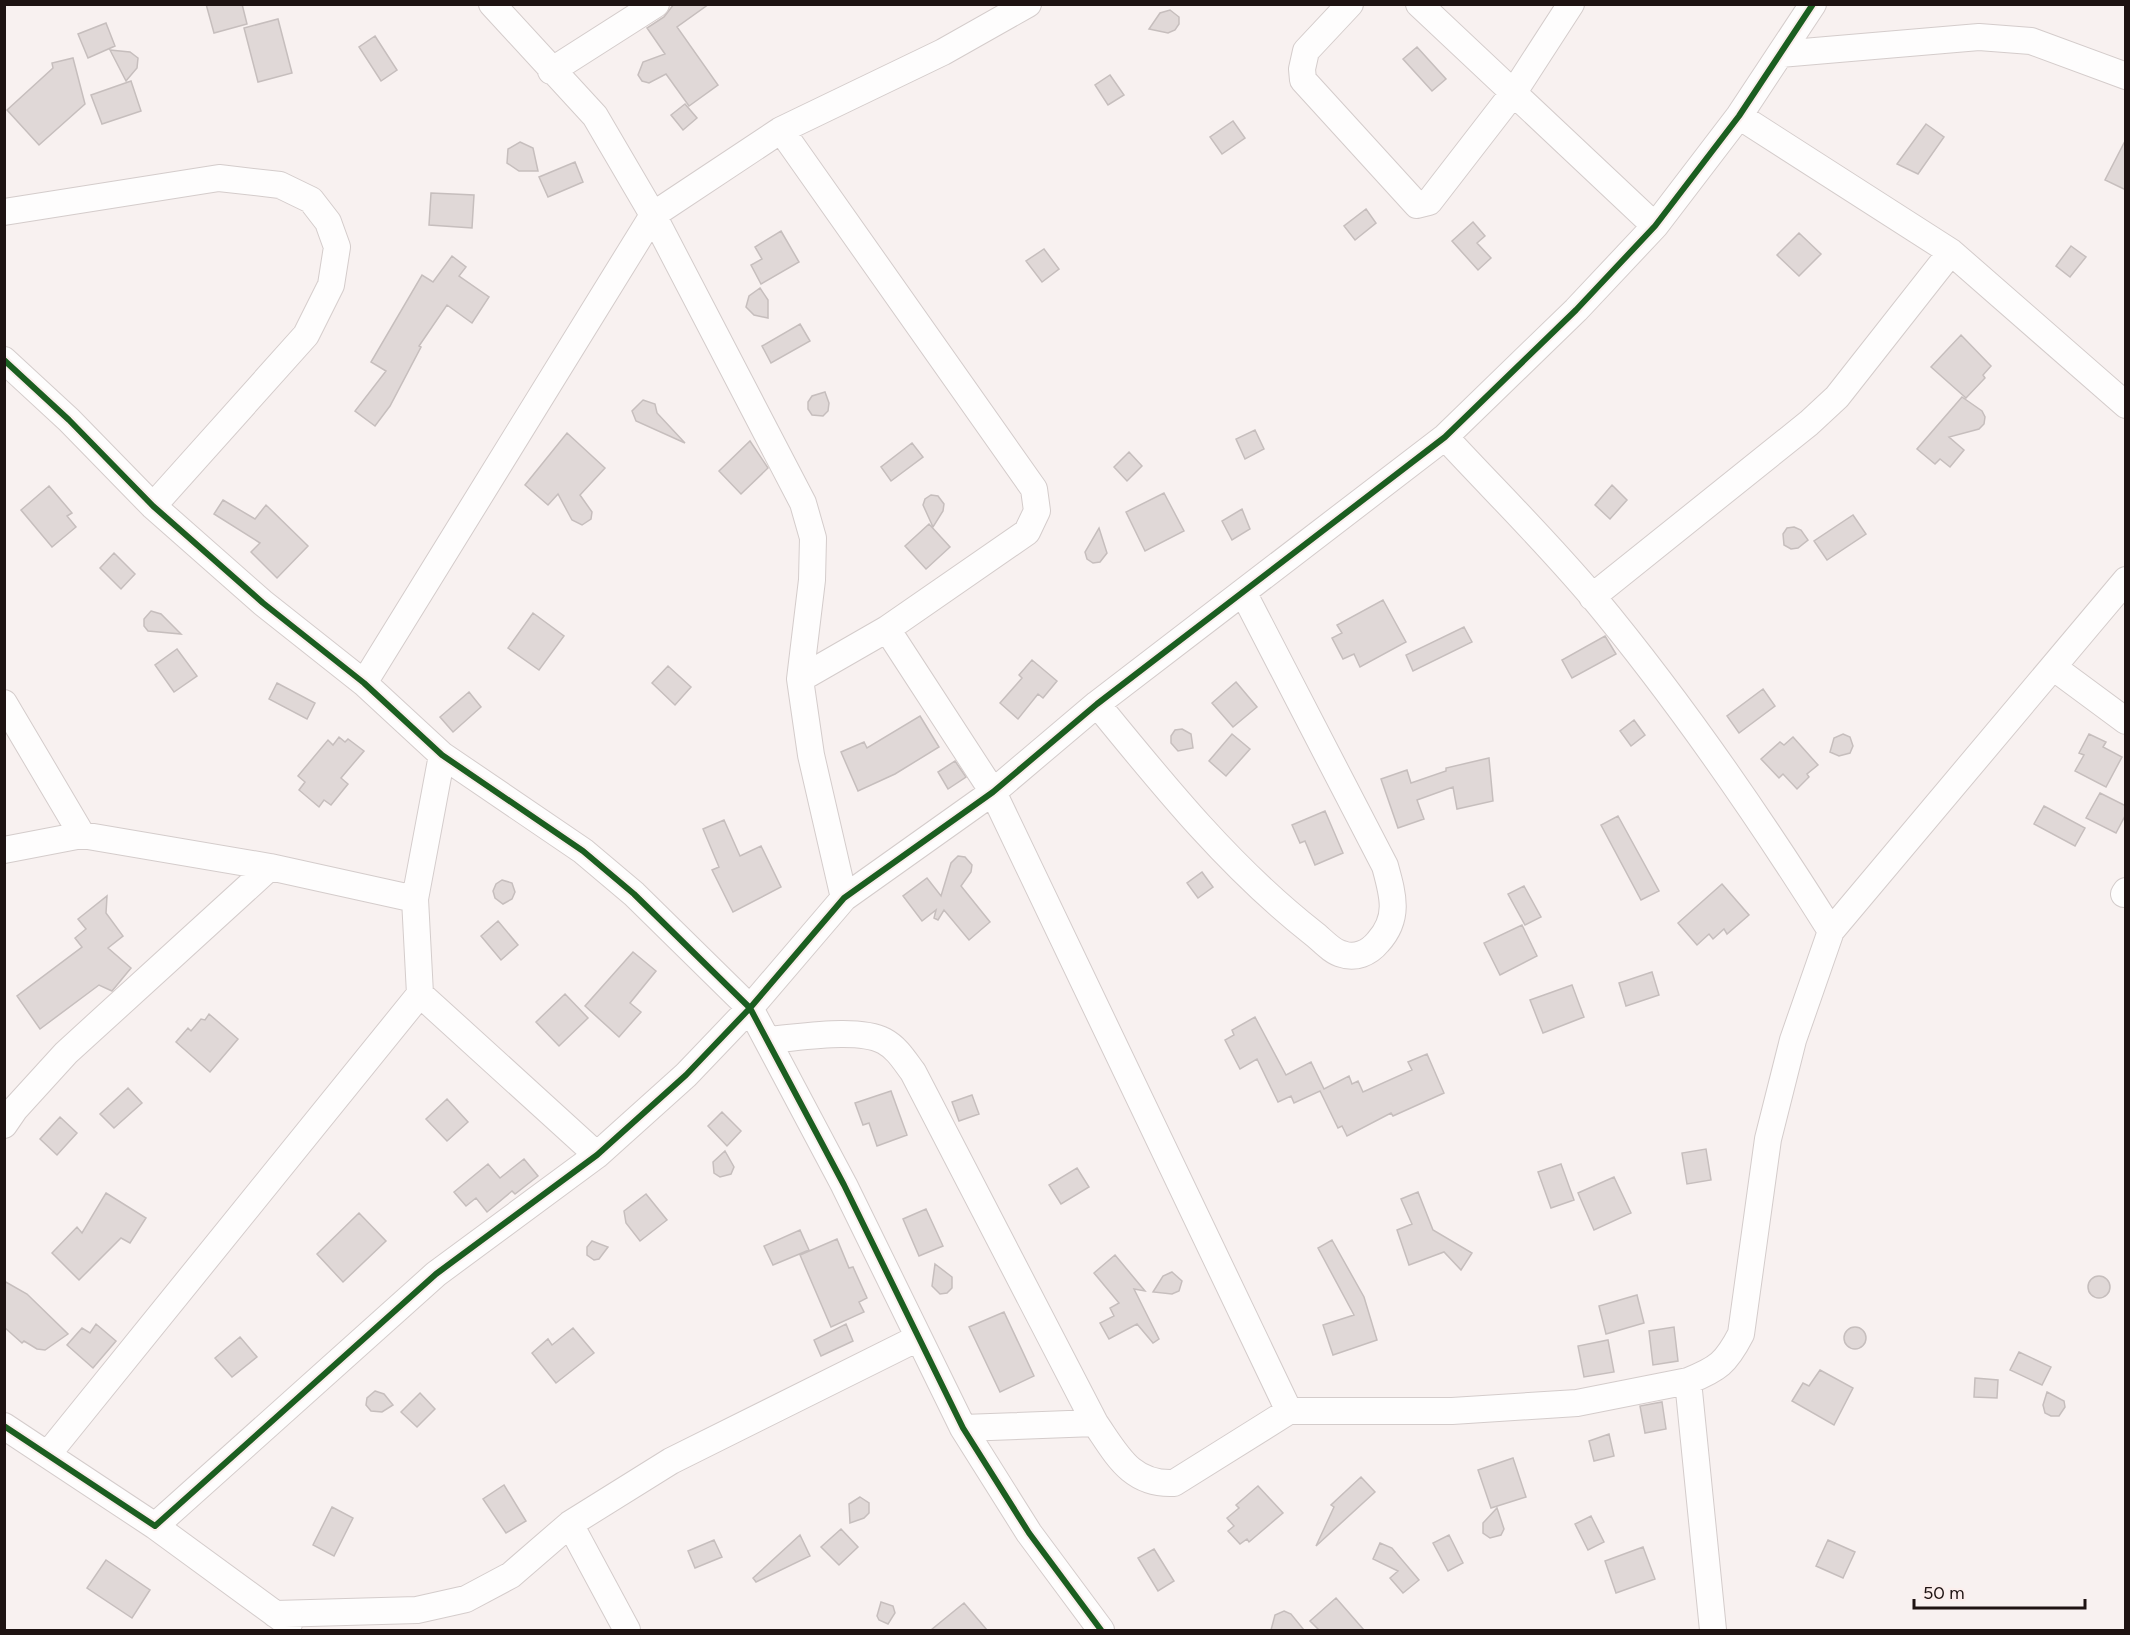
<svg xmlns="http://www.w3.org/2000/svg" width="2130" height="1635" font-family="Figtree,sans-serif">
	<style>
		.building { fill: #e0d8d7; stroke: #c6bebd; stroke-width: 1.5 }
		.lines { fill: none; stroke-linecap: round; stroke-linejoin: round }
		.minor-casing { stroke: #d4cccb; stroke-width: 28 }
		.minor { stroke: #fefdfd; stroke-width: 26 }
		.cycleway-casing { stroke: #fbeeec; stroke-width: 10 }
		.cycleway { stroke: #1b5e20; stroke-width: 6 }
	</style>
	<rect width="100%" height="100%" fill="#f8f1f0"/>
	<!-- building -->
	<path class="building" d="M 206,4 L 242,4 L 247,24 L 214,33 Z
		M 674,4 L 709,4 L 677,27 L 718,85 L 689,106 L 666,74 L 649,83 L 642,81 L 638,75 L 643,62 L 665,54 L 647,28 L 664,17 Z
		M 1170,10 L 1179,17 L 1179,24 L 1175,30 L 1168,33 L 1149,29 L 1160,13 Z
		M 278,19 L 292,73 L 258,82 L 244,28 Z
		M 106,23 L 115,46 L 88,58 L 78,34 Z
		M 375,36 L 397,70 L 381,81 L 359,47 Z
		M 1417,47 L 1446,79 L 1432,91 L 1403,59 Z
		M 110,50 L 130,52 L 138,58 L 137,68 L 126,81 Z
		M 73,58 L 85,104 L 39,145 L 7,110 L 53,68 L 52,63 Z
		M 1110,75 L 1124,95 L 1108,105 L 1095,85 Z
		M 131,81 L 141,111 L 102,124 L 91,95 Z
		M 685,104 L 697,118 L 683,130 L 671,115 Z
		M 1233,121 L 1245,138 L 1222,154 L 1210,137 Z
		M 1926,124 L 1944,137 L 1918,174 L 1897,164 Z
		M 2126,139 L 2126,190 L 2105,180 Z
		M 520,142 L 533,148 L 538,171 L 519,171 L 507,163 L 508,149 Z
		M 575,162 L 583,182 L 548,197 L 539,177 Z
		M 431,193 L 474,195 L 472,228 L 429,225 Z
		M 1366,209 L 1376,223 L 1355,240 L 1344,226 Z
		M 1473,222 L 1485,236 L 1477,243 L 1491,258 L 1478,270 L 1452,241 Z
		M 781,231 L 799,262 L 761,284 L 751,265 L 762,259 L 755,247 Z
		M 1799,233 L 1821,254 L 1799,276 L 1777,255 Z
		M 2071,246 L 2086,257 L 2070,277 L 2056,266 Z
		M 1044,249 L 1059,269 L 1042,282 L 1026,261 Z
		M 452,256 L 466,267 L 459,276 L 489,297 L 472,323 L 447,305 L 419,346 L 421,347 L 390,406 L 375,426 L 355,411 L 386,371 L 371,362 L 422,275 L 433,282 Z
		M 760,288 L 768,300 L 768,318 L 754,315 L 746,307 L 749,296 Z
		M 800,324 L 810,341 L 771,363 L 762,346 Z
		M 1961,335 L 1991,366 L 1983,375 L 1985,378 L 1966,398 L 1931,367 Z
		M 825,392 L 829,403 L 828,411 L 823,416 L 812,415 L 808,409 L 808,402 L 812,396 Z
		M 1962,397 L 1982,411 L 1985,417 L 1984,424 L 1979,429 L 1949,437 L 1964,450 L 1950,467 L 1940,459 L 1935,464 L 1917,449 Z
		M 643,400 L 655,404 L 657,413 L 685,443 L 636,421 L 632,411 Z
		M 1255,430 L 1264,449 L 1245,459 L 1236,439 Z
		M 567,433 L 605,468 L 580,495 L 592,512 L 591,519 L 582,525 L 572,520 L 558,494 L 548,505 L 525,485 Z
		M 750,441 L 768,468 L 741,494 L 719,471 Z
		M 912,443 L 923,457 L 891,481 L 881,467 Z
		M 1129,452 L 1142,466 L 1127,481 L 1114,467 Z
		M 1612,485 L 1627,500 L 1610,519 L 1595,505 Z
		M 49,486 L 72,513 L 67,516 L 76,527 L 52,547 L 21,510 Z
		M 1164,493 L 1184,531 L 1145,551 L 1126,512 Z
		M 931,495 L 938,496 L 944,504 L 943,511 L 933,527 L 923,505 L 925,499 Z
		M 223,500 L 255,519 L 266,505 L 308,546 L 277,578 L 251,552 L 260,543 L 214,514 Z
		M 1242,509 L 1250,529 L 1232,540 L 1222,521 Z
		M 1853,515 L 1866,534 L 1827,560 L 1814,541 Z
		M 929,524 L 950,547 L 926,569 L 905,546 Z
		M 1794,527 L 1801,530 L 1808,540 L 1798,548 L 1791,549 L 1784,545 L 1783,534 L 1787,528 Z
		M 1099,528 L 1107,553 L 1100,562 L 1093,563 L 1087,559 L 1085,552 Z
		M 114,553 L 135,574 L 121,589 L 100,568 Z
		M 1383,600 L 1406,642 L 1360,667 L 1354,654 L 1343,659 L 1332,638 L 1342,633 L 1337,625 Z
		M 151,611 L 161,614 L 181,634 L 148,631 L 144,626 L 144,619 Z
		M 533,613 L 564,636 L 539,670 L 508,648 Z
		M 1464,627 L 1472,642 L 1413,671 L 1406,655 Z
		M 1605,636 L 1616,654 L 1572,678 L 1562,660 Z
		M 177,649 L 197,676 L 174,692 L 155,665 Z
		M 1032,660 L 1057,681 L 1043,698 L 1038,694 L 1018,719 L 1000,703 L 1022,678 L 1019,675 Z
		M 668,666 L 691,687 L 675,705 L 652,683 Z
		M 1236,682 L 1257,707 L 1233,727 L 1212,703 Z
		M 277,683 L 315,703 L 307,719 L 269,699 Z
		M 1763,689 L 1775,706 L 1739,733 L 1727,716 Z
		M 469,692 L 481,707 L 453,732 L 440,717 Z
		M 920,716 L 939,747 L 895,774 L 858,791 L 841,752 L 864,742 L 867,748 Z
		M 1634,720 L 1645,735 L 1631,746 L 1620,731 Z
		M 1182,729 L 1191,734 L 1193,748 L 1178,751 L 1171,743 L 1171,736 L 1175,730 Z
		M 1232,734 L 1250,749 L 1226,776 L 1209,761 Z
		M 1843,734 L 1850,737 L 1853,746 L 1850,753 L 1839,756 L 1830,752 L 1834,738 Z
		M 2089,734 L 2106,742 L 2103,747 L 2122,757 L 2106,787 L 2075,771 L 2084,755 L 2079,753 Z
		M 339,737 L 345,742 L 348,739 L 364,751 L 341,778 L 348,784 L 331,805 L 324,800 L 319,807 L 299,790 L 305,782 L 298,776 L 328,740 L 333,745 Z
		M 1793,737 L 1818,765 L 1807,774 L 1809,777 L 1797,789 L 1783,774 L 1779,778 L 1761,759 L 1780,742 L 1784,745 Z
		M 1489,758 L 1493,801 L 1457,809 L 1453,787 L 1417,800 L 1424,819 L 1398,828 L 1381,779 L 1407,770 L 1411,783 L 1446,771 L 1446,768 Z
		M 955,761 L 966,777 L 948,789 L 938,772 Z
		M 2100,793 L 2126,806 L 2126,814 L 2116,833 L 2086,818 Z
		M 2044,806 L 2085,828 L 2075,846 L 2034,824 Z
		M 1325,811 L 1343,853 L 1315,865 L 1305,841 L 1300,843 L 1292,825 Z
		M 1618,816 L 1659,891 L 1641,900 L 1601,825 Z
		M 724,820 L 740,856 L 761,846 L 781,887 L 733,912 L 712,870 L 719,867 L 703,829 Z
		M 958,856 L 965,857 L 972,865 L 971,872 L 961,886 L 990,922 L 969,940 L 944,910 L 938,920 L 934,918 L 936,910 L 922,921 L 903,896 L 927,878 L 941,896 L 951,863 Z
		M 1202,872 L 1213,887 L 1198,898 L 1187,883 Z
		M 502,880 L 512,883 L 515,892 L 512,899 L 503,904 L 495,898 L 493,891 L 496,884 Z
		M 1722,884 L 1749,915 L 1727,934 L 1724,929 L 1713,939 L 1709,934 L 1697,945 L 1678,923 Z
		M 1524,886 L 1541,917 L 1525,925 L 1508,894 Z
		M 107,896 L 106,913 L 123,936 L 108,948 L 131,968 L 112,991 L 99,985 L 40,1029 L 17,996 L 82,947 L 75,938 L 86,929 L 78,919 Z
		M 498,921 L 518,945 L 501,960 L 481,936 Z
		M 1522,925 L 1537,956 L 1500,975 L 1484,943 Z
		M 633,952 L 656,971 L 630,1003 L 641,1012 L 619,1037 L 585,1006 Z
		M 1652,972 L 1659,995 L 1626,1006 L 1619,983 Z
		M 1572,985 L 1584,1017 L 1543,1033 L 1530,1000 Z
		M 565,994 L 588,1018 L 559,1046 L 536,1022 Z
		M 209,1014 L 238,1039 L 210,1072 L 176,1042 L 188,1028 L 191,1031 L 201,1019 L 205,1020 Z
		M 1255,1017 L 1286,1075 L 1311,1062 L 1324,1089 L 1349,1076 L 1352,1084 L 1358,1081 L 1363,1092 L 1412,1070 L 1408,1062 L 1427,1054 L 1444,1093 L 1393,1116 L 1391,1113 L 1347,1136 L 1342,1126 L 1338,1128 L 1320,1091 L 1294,1103 L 1291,1096 L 1278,1102 L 1257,1059 L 1240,1069 L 1225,1040 L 1234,1035 L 1232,1030 Z
		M 128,1088 L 142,1103 L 114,1128 L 100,1114 Z
		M 891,1091 L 907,1135 L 877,1146 L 869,1123 L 863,1125 L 855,1103 Z
		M 972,1095 L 979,1114 L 959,1121 L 952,1102 Z
		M 447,1099 L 468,1122 L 447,1141 L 426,1119 Z
		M 722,1112 L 741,1131 L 727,1146 L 708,1126 Z
		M 60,1117 L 77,1133 L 57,1155 L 40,1139 Z
		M 1706,1149 L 1711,1180 L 1687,1184 L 1682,1153 Z
		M 725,1151 L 734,1167 L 731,1174 L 720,1177 L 714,1173 L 713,1162 Z
		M 524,1159 L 538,1176 L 515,1194 L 512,1191 L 487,1212 L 476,1198 L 466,1206 L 454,1192 L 488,1164 L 500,1178 Z
		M 1561,1164 L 1574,1200 L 1551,1208 L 1538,1172 Z
		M 1077,1168 L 1089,1187 L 1061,1204 L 1049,1185 Z
		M 1614,1177 L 1631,1213 L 1594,1230 L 1578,1193 Z
		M 1418,1192 L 1433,1230 L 1472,1253 L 1461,1270 L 1444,1252 L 1409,1265 L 1397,1230 L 1412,1224 L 1401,1199 Z
		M 106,1193 L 146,1218 L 130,1243 L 121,1238 L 79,1280 L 52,1253 L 77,1227 L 82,1233 Z
		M 646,1194 L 667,1220 L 640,1241 L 626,1223 L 624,1211 Z
		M 926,1209 L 943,1246 L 919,1256 L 903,1219 Z
		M 359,1213 L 386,1241 L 343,1282 L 317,1254 Z
		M 800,1230 L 809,1250 L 773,1265 L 764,1246 Z
		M 837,1239 L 849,1268 L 853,1267 L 867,1298 L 859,1302 L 864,1312 L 831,1327 L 800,1255 Z
		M 1332,1240 L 1364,1297 L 1377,1340 L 1333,1355 L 1323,1325 L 1354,1315 L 1318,1248 Z
		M 592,1241 L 608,1247 L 599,1259 L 594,1260 L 587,1255 L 587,1247 Z
		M 1115,1255 L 1145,1291 L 1134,1289 L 1159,1339 L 1153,1343 L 1137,1324 L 1109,1339 L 1100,1323 L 1114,1316 L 1110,1308 L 1119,1303 L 1094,1273 Z
		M 935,1264 L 952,1277 L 952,1288 L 947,1293 L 940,1294 L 932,1286 Z
		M 1172,1272 L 1182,1281 L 1179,1291 L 1172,1294 L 1153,1292 L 1163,1276 Z
		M2088 1287a11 11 0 1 1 22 0a11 11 0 1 1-22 0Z
		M 4,1281 L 27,1294 L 68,1334 L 45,1350 L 37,1349 L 24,1341 L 22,1343 L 4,1327 Z
		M 1637,1295 L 1644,1323 L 1606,1334 L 1599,1306 Z
		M 1004,1312 L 1034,1376 L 1000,1392 L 969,1327 Z
		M 96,1324 L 116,1341 L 93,1368 L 67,1345 L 82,1328 L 90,1333 Z
		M 846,1324 L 853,1341 L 821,1356 L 814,1340 Z
		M 1674,1327 L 1678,1361 L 1653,1365 L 1649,1331 Z
		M1844 1338a11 11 0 1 1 22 0a11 11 0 1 1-22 0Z
		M 573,1328 L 594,1353 L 556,1383 L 532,1353 L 548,1339 L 552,1345 Z
		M 240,1337 L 257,1357 L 232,1377 L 215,1358 Z
		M 1608,1340 L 1614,1372 L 1584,1377 L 1578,1346 Z
		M 2019,1352 L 2051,1367 L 2042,1385 L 2010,1370 Z
		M 1820,1370 L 1853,1388 L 1834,1425 L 1792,1401 L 1803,1383 L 1809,1386 Z
		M 1975,1378 L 1998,1380 L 1997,1398 L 1974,1397 Z
		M 375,1391 L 384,1394 L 393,1405 L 382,1412 L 371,1411 L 366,1405 L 367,1398 Z
		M 2047,1392 L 2064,1401 L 2065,1407 L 2059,1416 L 2051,1416 L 2045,1413 L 2043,1405 Z
		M 420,1393 L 435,1409 L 417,1427 L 401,1412 Z
		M 1662,1402 L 1666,1429 L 1645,1433 L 1640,1406 Z
		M 1609,1434 L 1614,1456 L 1594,1461 L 1589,1441 Z
		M 1513,1458 L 1526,1497 L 1491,1508 L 1478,1470 Z
		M 1361,1477 L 1375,1492 L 1316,1546 L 1334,1507 L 1331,1505 Z
		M 504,1485 L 526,1521 L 506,1533 L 483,1499 Z
		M 1258,1486 L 1283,1513 L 1249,1542 L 1247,1539 L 1240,1544 L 1228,1531 L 1234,1526 L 1227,1518 L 1239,1508 L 1236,1505 Z
		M 860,1497 L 869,1503 L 869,1513 L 864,1518 L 850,1523 L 849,1504 Z
		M 332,1507 L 353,1518 L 334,1556 L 313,1545 Z
		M 1497,1508 L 1504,1529 L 1501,1535 L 1490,1538 L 1483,1533 L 1483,1523 Z
		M 1591,1516 L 1604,1542 L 1588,1550 L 1575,1524 Z
		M 841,1529 L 858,1547 L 839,1565 L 821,1547 Z
		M 800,1535 L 810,1556 L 756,1582 L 753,1578 Z
		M 1449,1535 L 1463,1563 L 1448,1571 L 1433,1543 Z
		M 714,1540 L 722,1557 L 695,1568 L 688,1551 Z
		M 1828,1540 L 1855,1552 L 1843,1578 L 1816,1566 Z
		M 1380,1543 L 1392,1548 L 1419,1580 L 1403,1593 L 1390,1578 L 1398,1571 L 1373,1559 Z
		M 1643,1547 L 1655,1579 L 1616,1593 L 1605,1561 Z
		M 1154,1549 L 1174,1581 L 1158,1591 L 1138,1558 Z
		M 106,1560 L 150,1590 L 132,1618 L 87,1588 Z
		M 1336,1598 L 1364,1630 L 1319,1630 L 1310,1621 Z
		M 881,1602 L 893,1606 L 895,1613 L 888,1624 L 879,1620 L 877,1616 Z
		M 964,1603 L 987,1630 L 931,1630 Z
		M 1284,1611 L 1291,1614 L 1304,1630 L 1271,1630 L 1275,1615 Z"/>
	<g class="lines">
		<defs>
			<path id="minor" d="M 492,4 L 595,116 L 653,215 L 803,503 L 813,538 L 812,580 L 800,679 L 811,755 L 844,898
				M 1350,4 L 1306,51 L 1302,69 L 1303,80 L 1417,205 L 1429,202 L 1514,92 L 1571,4
				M 1419,4 L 1655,226
				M 1780,54 L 1979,37 L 2031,41 L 2126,76
				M 551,71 L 656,4
				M 1739,116 L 1951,252 L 2126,405
				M 781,130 L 1034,489 L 1037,511 L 1027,532 L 887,629 L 800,679
				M 4,212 L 219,178 L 280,185 L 311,200 L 328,222 L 337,247 L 331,285 L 306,335 L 153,506
				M 4,360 L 69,420 L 153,506 L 263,603 L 364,683 L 442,755 L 583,851 L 634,894 L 750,1008 L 844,1185 L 963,1428 L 1029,1533 L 1101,1630
				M 1445,437 C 1494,490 1547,542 1593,597 C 1681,703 1758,815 1831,931
				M 1592,597 L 1809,423 L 1837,397 L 1951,252
				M 887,629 L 993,792 L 1289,1411
				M 2053,667 L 2126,721
				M 364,683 L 653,215 L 781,130 L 943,52 L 1028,4
				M 4,703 L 82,835
				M 1097,704 C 1163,785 1230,868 1313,933 C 1321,939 1332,952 1342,954 C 1355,959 1369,953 1378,942 C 1400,918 1393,895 1385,866 L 1243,592
				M 4,850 L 82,835 L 270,867 L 415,899 L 420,994 L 597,1155
				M 2124,894 L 2126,891
				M 415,899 L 442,755
				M 767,1040 C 798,1038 857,1027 884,1041 C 897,1048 904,1060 913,1072 L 1095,1423 C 1117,1455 1131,1485 1174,1483 L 1289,1411 L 1452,1411 L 1577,1403 L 1688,1381
				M 4,1125 L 15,1109 L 66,1053 L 270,867
				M 4,1426 L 155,1526 L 436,1274 L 597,1155 L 686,1075 L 750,1008 L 844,898 L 993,792 L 1097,704 L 1445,437 L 1576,310 L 1655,226 L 1739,116 L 1813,4
				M 963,1428 L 1095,1423
				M 48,1454 L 420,994
				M 570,1524 L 627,1630
				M 155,1526 L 289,1624
				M 275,1614 L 417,1610 L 466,1599 L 511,1575 L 570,1524 L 671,1461 L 918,1338
				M 1713,1630 L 1688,1381 C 1718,1369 1726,1363 1741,1334 L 1768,1139 L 1793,1040 L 1831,931 L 2126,580"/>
		</defs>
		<!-- minor casing -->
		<use href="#minor" class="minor-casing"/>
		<!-- minor -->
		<use href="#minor" class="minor"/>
		<defs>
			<path id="cycleway" d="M 4,360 L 69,420 L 153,506 L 263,603 L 364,683 L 442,755 L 583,851 L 634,894 L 750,1008 L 844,1185 L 963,1428 L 1029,1533 L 1101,1630
				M 4,1426 L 155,1526 L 436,1274 L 597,1155 L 686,1075 L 750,1008 L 844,898 L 993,792 L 1097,704 L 1445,437 L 1576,310 L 1655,226 L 1739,116 L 1813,4"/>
		</defs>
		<!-- cycleway casing -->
		<use href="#cycleway" class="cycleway-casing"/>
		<!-- cycleway -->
		<use href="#cycleway" class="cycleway"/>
	</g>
	<!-- border -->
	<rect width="2130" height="1635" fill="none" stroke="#1e1312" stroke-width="12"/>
	<!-- scale -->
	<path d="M1914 1599v9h171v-9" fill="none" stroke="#1e1312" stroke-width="3"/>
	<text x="1923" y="1599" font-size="18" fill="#1e1312" stroke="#fbeeec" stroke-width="4.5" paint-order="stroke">50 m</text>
</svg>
